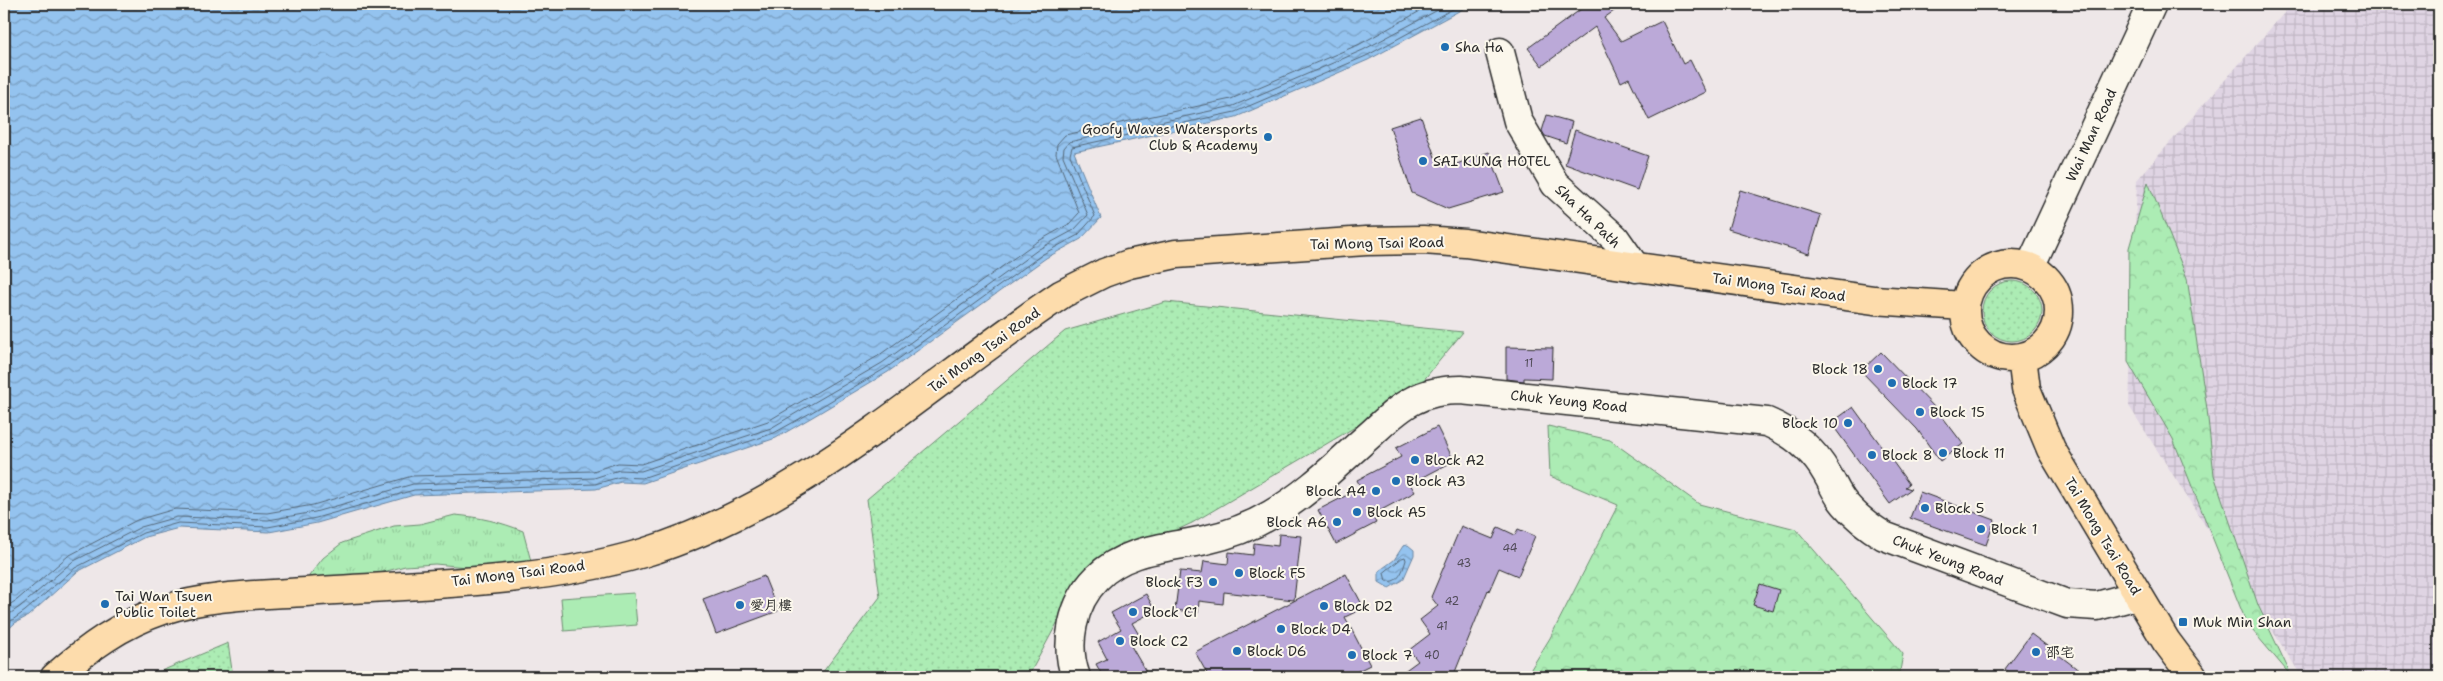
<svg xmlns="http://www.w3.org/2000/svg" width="2443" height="681" font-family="'Shantell Sans','LXGW WenKai TC',sans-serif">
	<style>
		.industrial { fill: url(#industrial-grid) }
		.grass { fill: url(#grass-dots); stroke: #6c8c70 }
		.forest { fill: url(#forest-crowns); stroke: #6c8c70 }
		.park { fill: url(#park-tufts); stroke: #6c8c70 }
		.garden { fill: #acecb4; stroke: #6c8c70 }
		.water { fill: url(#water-waves); stroke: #6a86a1 }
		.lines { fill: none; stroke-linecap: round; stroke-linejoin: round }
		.shore { stroke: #556879; stroke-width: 1 }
		.building { fill: #bba9d8; stroke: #2b2b2b }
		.minor-casing { stroke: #2b2b2b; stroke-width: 31 }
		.major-casing { stroke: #2b2b2b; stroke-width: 31 }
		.minor { stroke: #fbf7ec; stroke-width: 28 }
		.major { stroke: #fddcac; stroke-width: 28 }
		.poi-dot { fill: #1f6fb2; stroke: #fbf7ec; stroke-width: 2 }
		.labels { text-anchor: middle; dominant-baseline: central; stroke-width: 4; stroke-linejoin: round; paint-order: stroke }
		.number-label { font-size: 11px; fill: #4f4a56 }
		.poi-label { font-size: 14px; fill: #2b2b2b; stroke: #fbf7ec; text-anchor: start }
		.street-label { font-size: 14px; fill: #2b2b2b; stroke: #fbf7ec }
	</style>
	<defs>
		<pattern id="industrial-grid" width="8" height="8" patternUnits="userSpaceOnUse" patternTransform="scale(1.25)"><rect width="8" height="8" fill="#dfd4e3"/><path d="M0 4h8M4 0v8" fill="none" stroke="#c0b6c3"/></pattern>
		<pattern id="grass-dots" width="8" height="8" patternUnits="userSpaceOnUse" patternTransform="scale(1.25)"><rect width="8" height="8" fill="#acecb4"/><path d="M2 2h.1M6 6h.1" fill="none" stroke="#94cb9b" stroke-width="1.8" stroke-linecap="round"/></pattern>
		<pattern id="forest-crowns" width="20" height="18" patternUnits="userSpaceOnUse" patternTransform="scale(1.25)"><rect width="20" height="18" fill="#acecb4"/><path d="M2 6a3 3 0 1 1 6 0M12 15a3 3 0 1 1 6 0" fill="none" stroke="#94cb9b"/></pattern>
		<pattern id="park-tufts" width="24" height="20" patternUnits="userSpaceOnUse" patternTransform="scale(1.25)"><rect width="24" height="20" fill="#acecb4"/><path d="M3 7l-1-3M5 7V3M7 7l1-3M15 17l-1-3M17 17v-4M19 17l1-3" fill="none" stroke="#94cb9b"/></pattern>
		<pattern id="water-waves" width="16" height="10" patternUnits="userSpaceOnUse" patternTransform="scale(1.25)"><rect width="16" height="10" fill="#94c3ef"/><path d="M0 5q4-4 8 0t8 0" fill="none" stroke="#799fc2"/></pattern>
	</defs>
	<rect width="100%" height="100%" fill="#eee7e8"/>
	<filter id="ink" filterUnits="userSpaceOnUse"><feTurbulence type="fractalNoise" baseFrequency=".02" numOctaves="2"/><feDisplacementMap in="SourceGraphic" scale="10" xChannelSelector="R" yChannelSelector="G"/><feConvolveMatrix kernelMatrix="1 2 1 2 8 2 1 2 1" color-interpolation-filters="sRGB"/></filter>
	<g filter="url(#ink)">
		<!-- industrial -->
		<path class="industrial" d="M 2292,4 L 2439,4 L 2439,677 L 2302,677 L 2129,406 L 2137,180 Z"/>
		<!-- grass -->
		<path class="grass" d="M1982 311a30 30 0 1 1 60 0a30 30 0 1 1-60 0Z
			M 1166,302 L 1463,332 L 1413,393 L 1192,523 L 1084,573 L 1028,677 L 819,677 L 880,597 L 867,499 L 1065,331 Z
			M 228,643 L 233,677 L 147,677 Z"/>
		<!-- forest -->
		<path class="forest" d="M 2148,182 L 2187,278 L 2207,409 L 2214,475 L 2258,605 L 2292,677 L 2247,624 L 2173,439 L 2128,362 L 2129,248 Z
			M 1548,426 L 1610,440 L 1699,504 L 1796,529 L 1903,654 L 1899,677 L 1526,677 L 1550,638 L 1618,505 L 1550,476 Z"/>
		<!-- park -->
		<path class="park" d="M 455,515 C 479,517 501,522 523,531 L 532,565 L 498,570 L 435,564 L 405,566 L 362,578 L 310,582 L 309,576 L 323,558 L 342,543 L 394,526 L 420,524 Z"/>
		<!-- garden -->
		<path class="garden" d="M 634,593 L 637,625 L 564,631 L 561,598 Z"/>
		<!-- water -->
		<path class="water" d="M 4,4 L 1472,4 L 1368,60 L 1236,117 L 1074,152 L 1101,218 L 1081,239 L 1046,258 L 888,372 L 814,416 L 776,438 L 643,483 L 621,482 L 596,489 L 414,495 L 317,523 L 269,532 L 179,528 L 145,537 L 77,572 L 28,616 L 15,623 L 4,633 Z
			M 1408,545 L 1414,550 L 1414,555 L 1403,580 L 1389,588 L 1379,582 L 1379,571 L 1394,560 L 1403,546 Z"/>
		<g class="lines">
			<!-- shore -->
			<path class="shore" d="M 1402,558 L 1405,557 L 1406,560 C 1403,570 1399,584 1386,581 L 1384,573 Z
				M 4,608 L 17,600 L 68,556 L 137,520 L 175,509 L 267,513 L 313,505 L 412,476 L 593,471 L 618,463 L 641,464 L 768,421 L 878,356 L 1035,243 L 1069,224 L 1079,213 L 1056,154 L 1057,144 L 1065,135 L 1231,99 L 1360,44 L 1433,4
				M 4,618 L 21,606 L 72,562 L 141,527 L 177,517 L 268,520 L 315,512 L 413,484 L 594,478 L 619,470 L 641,471 L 771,428 L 808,406 L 882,363 L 1039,249 L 1074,230 L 1088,215 L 1063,156 L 1064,148 L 1069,142 L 1233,106 L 1363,50 L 1449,4
				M 4,626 L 25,611 L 75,568 L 143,533 L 178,523 L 268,527 L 316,518 L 414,490 L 595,484 L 620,477 L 642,478 L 774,433 L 812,412 L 886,368 L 1043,254 L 1078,235 L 1095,216 L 1070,155 L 1072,147 L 1235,112 L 1366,56 L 1462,4"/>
		</g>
		<!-- building -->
		<path class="building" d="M 1588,4 L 1624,4 L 1604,18 L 1621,41 L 1662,21 L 1683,64 L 1690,60 L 1706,92 L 1649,120 L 1629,78 L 1621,82 L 1595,27 L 1542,66 L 1528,48 Z
			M 1547,115 L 1572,122 L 1566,143 L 1545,136 L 1542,131 Z
			M 1421,117 L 1435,157 L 1454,165 L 1489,152 L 1504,192 L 1448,209 L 1412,193 L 1390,127 Z
			M 1575,130 L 1648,156 L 1637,190 L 1565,164 Z
			M 1740,190 L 1821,215 L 1809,254 L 1728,229 Z
			M 1506,347 L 1553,348 L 1552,379 L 1524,378 L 1524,381 L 1506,379 Z
			M 1881,352 L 1938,411 L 1963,444 L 1940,461 L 1917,429 L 1861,371 Z
			M 1853,407 L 1909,484 L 1905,487 L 1911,489 L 1890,504 L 1831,423 Z
			M 1437,427 L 1454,461 L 1410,484 L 1415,492 L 1372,515 L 1376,523 L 1336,544 L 1318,510 L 1361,488 L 1357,480 L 1401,457 L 1396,448 Z
			M 1920,492 L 1995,520 L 1986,545 L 1910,518 Z
			M 1461,526 L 1493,539 L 1498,527 L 1515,535 L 1518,529 L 1535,536 L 1518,576 L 1499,568 L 1489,591 L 1488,590 L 1453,677 L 1396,677 L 1418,661 L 1409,650 L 1430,634 L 1420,620 L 1438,606 L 1431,597 Z
			M 1279,534 L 1301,536 L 1294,600 L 1224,592 L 1223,604 L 1199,601 L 1198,613 L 1175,610 L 1180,571 L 1202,573 L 1204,561 L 1228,564 L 1229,552 L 1253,555 L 1254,543 L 1278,546 Z
			M 1346,574 L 1364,608 L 1345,617 L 1370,665 L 1346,677 L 1209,677 L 1195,652 Z
			M 764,576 L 778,611 L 716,634 L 703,599 Z
			M 1760,584 L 1779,590 L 1773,611 L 1753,605 Z
			M 1146,594 L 1155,611 L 1132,623 L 1142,640 L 1131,646 L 1149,677 L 1103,677 L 1096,664 L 1107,659 L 1098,642 L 1121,629 L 1111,613 Z
			M 2031,634 L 2088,677 L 2016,677 L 2005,669 Z"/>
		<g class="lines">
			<defs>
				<path id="minor" d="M 1500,52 L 1518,121 L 1555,184 L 1615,238 L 1636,268
					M 2030,267 L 2152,4
					M 1076,677 C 1064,645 1072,603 1097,578 C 1125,549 1167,548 1205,540 C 1228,535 1252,526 1272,514 C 1309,493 1340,461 1372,433 C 1385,421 1398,408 1414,400 C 1429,392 1445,390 1461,390 L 1767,422 C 1793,433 1813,449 1827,474 C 1833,484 1837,495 1845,504 C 1856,517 1869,527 1884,536 L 2067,604 L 2097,606 L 2138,595"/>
				<path id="major" d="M1965 311a47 47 0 1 1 94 0a47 47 0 1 1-94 0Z
					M 2022,357 L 2026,389 L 2051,449 L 2166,641 L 2193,677
					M 55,677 C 88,648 121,624 163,610 C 208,595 259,595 306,592 C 415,584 538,584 643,553 C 804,504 925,385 1062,294 L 1104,273 L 1129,264 L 1176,254 L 1366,241 L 1423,240 L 1465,243 L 1874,300 L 1964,306"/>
			</defs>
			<!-- minor casing -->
			<use href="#minor" class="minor-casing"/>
			<!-- major casing -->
			<use href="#major" class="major-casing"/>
			<!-- minor -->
			<use href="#minor" class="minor"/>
			<!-- major -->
			<use href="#major" class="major"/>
		</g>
	</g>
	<!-- markers -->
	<g class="poi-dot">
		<circle cx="1445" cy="47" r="5"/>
		<circle cx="1268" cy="137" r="5"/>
		<circle cx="1423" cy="161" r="5"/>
		<circle cx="1878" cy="369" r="5"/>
		<circle cx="1892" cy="383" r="5"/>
		<circle cx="1920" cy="412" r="5"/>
		<circle cx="1848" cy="423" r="5"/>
		<circle cx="1943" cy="453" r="5"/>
		<circle cx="1872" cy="455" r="5"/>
		<circle cx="1415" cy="460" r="5"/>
		<circle cx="1396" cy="481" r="5"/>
		<circle cx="1376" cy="491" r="5"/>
		<circle cx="1925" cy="508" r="5"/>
		<circle cx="1357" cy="512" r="5"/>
		<circle cx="1337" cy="522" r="5"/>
		<circle cx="1981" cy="529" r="5"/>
		<circle cx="1239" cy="573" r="5"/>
		<circle cx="1213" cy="582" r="5"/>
		<circle cx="105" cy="604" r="5"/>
		<circle cx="740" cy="605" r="5"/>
		<circle cx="1324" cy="606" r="5"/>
		<circle cx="1133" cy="612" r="5"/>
		<rect x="2178" y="617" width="10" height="10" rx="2.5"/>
		<circle cx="1281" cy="629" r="5"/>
		<circle cx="1120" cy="641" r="5"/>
		<circle cx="1237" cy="651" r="5"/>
		<circle cx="2036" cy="652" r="5"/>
		<circle cx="1352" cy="655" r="5"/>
	</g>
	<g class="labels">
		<!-- number labels -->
		<g class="number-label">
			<text x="1529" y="363">11</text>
			<text x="1510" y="548">44</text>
			<text x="1464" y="563">43</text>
			<text x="1452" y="601">42</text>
			<text x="1442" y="626">41</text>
			<text x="1432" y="655">40</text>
		</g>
		<!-- poi labels -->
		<g class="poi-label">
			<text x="1455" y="47">Sha Ha</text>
			<text x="1258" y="129" text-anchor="end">Goofy Waves Watersports<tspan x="1258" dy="16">Club &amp; Academy</tspan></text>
			<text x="1433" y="161">SAI KUNG HOTEL</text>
			<text x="1868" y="369" text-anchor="end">Block 18</text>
			<text x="1902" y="383">Block 17</text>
			<text x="1930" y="412">Block 15</text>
			<text x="1838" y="423" text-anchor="end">Block 10</text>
			<text x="1953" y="453">Block 11</text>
			<text x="1882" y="455">Block 8</text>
			<text x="1425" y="460">Block A2</text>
			<text x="1406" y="481">Block A3</text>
			<text x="1366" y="491" text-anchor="end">Block A4</text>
			<text x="1935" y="508">Block 5</text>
			<text x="1367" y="512">Block A5</text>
			<text x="1327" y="522" text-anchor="end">Block A6</text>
			<text x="1991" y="529">Block 1</text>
			<text x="1249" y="573">Block F5</text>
			<text x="1203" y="582" text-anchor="end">Block F3</text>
			<text x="115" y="596">Tai Wan Tsuen<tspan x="115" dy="16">Public Toilet</tspan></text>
			<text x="750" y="605">愛月樓</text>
			<text x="1334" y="606">Block D2</text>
			<text x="1143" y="612">Block C1</text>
			<text x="2193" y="622">Muk Min Shan</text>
			<text x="1291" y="629">Block D4</text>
			<text x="1130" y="641">Block C2</text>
			<text x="1247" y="651">Block D6</text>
			<text x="2046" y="652">邵宅</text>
			<text x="1362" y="655">Block 7</text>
		</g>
		<!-- street labels -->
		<g class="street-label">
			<text transform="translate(2091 135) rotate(-65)">Wai Man Road</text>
			<text transform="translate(1588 216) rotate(44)">Sha Ha Path</text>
			<text transform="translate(1377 243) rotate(-1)">Tai Mong Tsai Road</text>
			<text transform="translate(1779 287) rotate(8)">Tai Mong Tsai Road</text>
			<text transform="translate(984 350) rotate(-36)">Tai Mong Tsai Road</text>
			<text transform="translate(1569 401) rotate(6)">Chuk Yeung Road</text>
			<text transform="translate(2103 536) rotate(59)">Tai Mong Tsai Road</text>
			<text transform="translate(1948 560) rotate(21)">Chuk Yeung Road</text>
			<text transform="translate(518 573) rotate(-7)">Tai Mong Tsai Road</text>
		</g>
	</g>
	<!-- margin -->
	<rect width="2443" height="681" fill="none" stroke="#fbf7ec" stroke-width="20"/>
	<rect x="10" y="10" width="2423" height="661" fill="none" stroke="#2b2b2b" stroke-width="2" filter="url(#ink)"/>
</svg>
